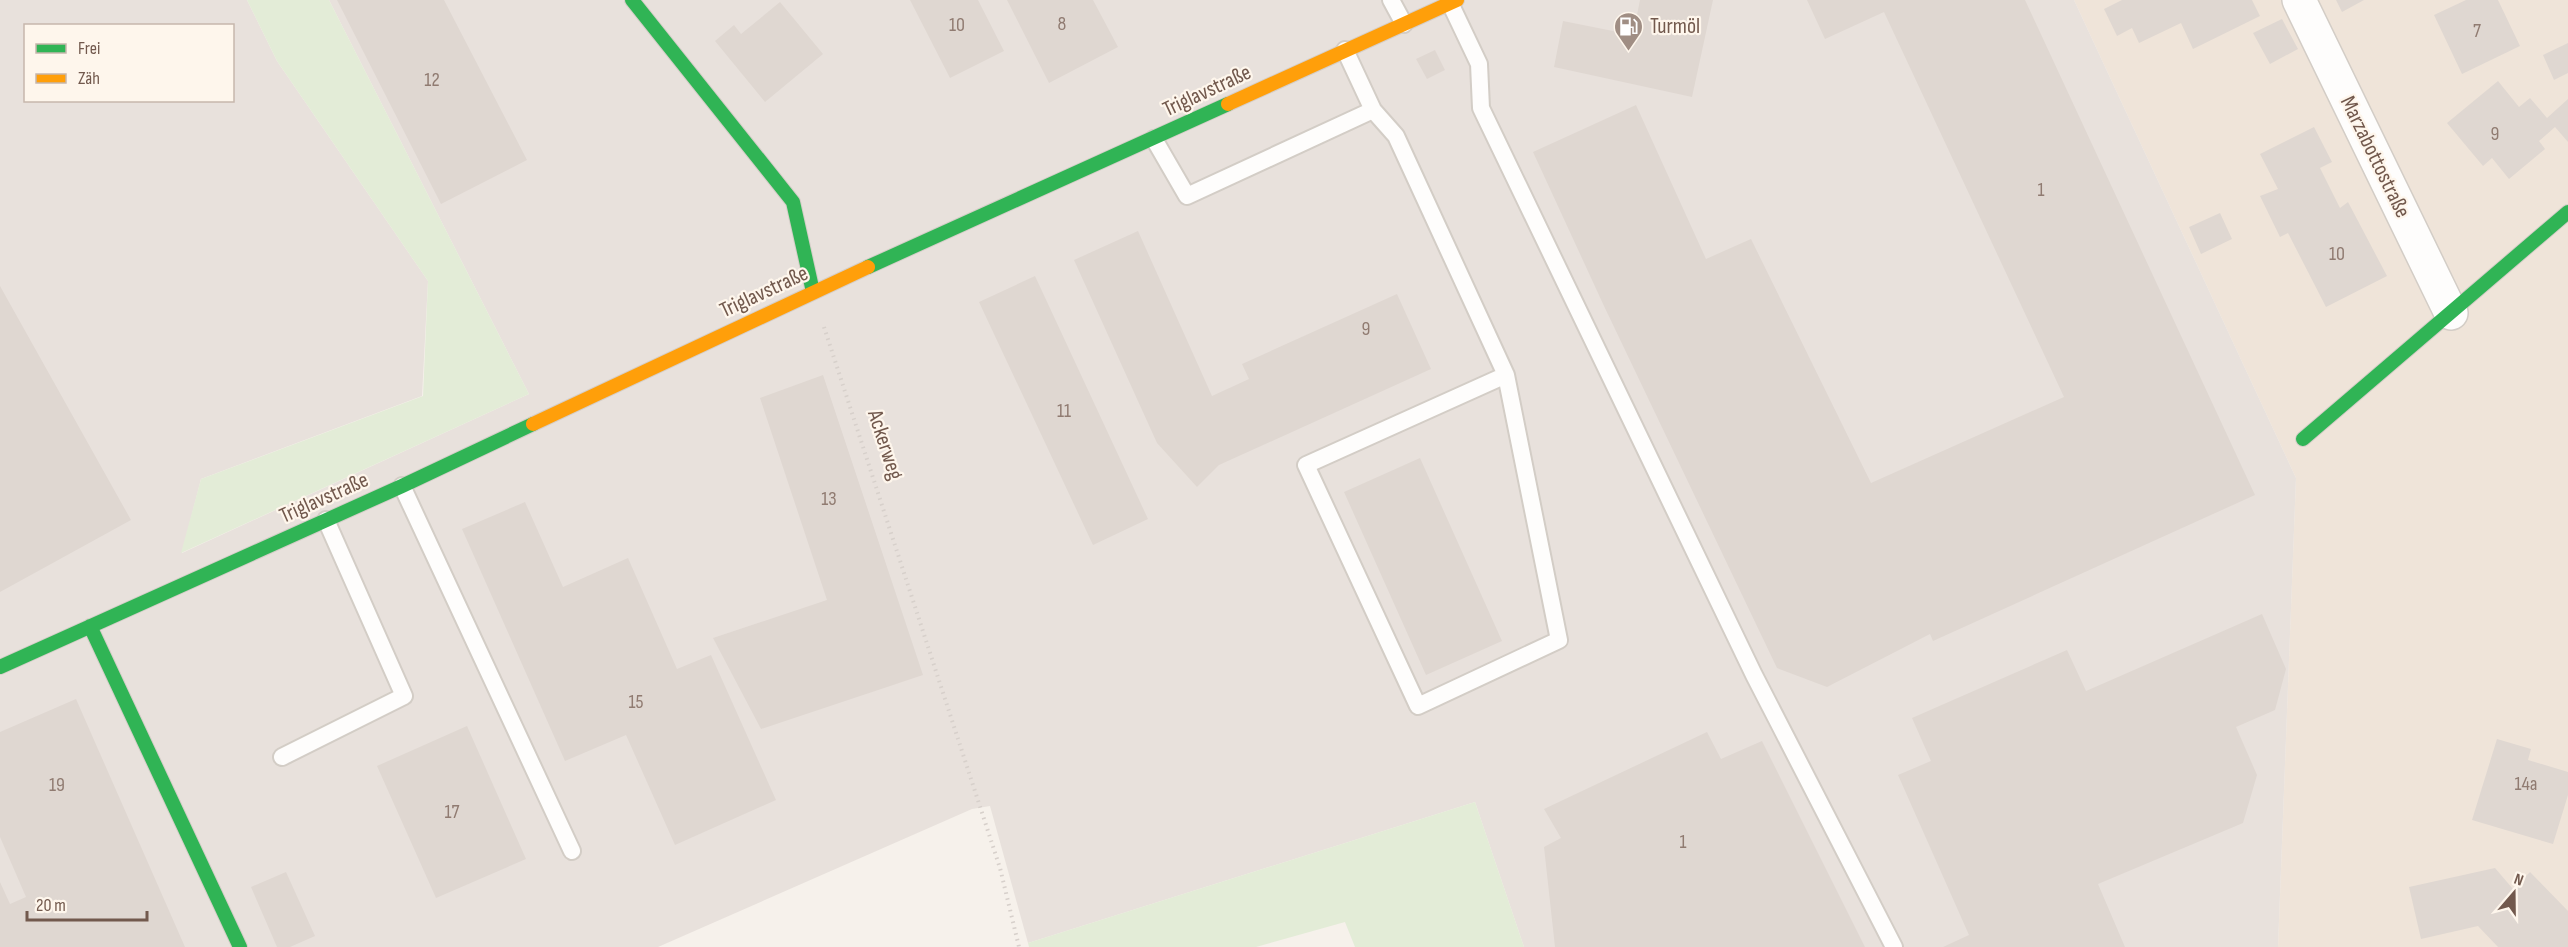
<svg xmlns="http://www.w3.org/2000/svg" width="2568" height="947" font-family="'Sofia Sans Condensed',sans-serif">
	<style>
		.residential { fill: #efe4d9 }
		.industrial { fill: #e8e1dc; fill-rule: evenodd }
		.green { fill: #e3ecd7 }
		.building { fill: #dfd7d1 }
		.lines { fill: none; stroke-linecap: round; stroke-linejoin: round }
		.lane-casing { stroke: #d3cdc6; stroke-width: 20 }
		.street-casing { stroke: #d3cdc6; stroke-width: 36 }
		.fast-casing { stroke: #d5cec8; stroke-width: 16 }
		.slow-casing { stroke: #d5cec8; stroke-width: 16 }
		.path { stroke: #d7d0cb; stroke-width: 4; stroke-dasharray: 1.5 4.5; stroke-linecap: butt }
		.lane { stroke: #fefdfc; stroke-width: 16 }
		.street { stroke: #fefdfc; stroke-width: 33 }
		.fast { stroke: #30b455; stroke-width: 14 }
		.slow { stroke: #ff9f0a; stroke-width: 14 }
		.labels { text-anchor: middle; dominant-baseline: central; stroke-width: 4.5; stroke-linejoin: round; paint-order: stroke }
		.number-label { font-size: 20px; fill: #907b71 }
		.poi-label { font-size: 22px; fill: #72594d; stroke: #fef6ec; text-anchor: start }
		.street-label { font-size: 22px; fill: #72594d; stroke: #fef6ec }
	</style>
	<rect width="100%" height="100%" fill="#f6f1eb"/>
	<!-- residential -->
	<path class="residential" d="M 2074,0 L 2568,0 L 2568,947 L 2278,947 L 2296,478 Z"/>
	<!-- industrial -->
	<path class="industrial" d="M 0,0 L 247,0 L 277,61 L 428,281 L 422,396 L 201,479 L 182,553 L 529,394 L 329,0 L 2074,0 L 2296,478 L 2278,947 L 1524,947 L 1475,802 L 1028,943 L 990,806 L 972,809 L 658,947 L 0,947 ZM 26,26 L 232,26 L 232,100 L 26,100 Z"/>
	<!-- green -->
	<path class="green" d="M 247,0 L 329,0 L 529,394 L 181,553 L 201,479 L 423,396 L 428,281 L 277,61 Z
		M 1475,802 L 1524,947 L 1355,947 L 1345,922 L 1256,947 L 1029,947 L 1028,943 Z"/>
	<!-- building -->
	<path class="building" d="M 337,0 L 444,0 L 527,160 L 441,204 Z
		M 910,0 L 978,0 L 1004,51 L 950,78 Z
		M 1007,0 L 1093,0 L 1118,47 L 1049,83 Z
		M 1640,0 L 1713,0 L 1692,97 L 1554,67 L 1563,21 L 1633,35 Z
		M 1807,0 L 2025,0 L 2255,495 L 1933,641 L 1930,634 L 1827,687 L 1777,668 L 1604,306 L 1533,152 L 1636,105 L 1706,259 L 1751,239 L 1871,483 L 2064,397 L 1884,12 L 1825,39 Z
		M 2122,0 L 2252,0 L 2260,16 L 2193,49 L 2181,23 L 2139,43 L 2132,28 L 2117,36 L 2104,9 Z
		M 2336,0 L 2364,0 L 2342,12 Z
		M 2466,0 L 2498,0 L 2520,46 L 2462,74 L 2434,15 Z
		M 780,2 L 823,54 L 765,102 L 715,41 L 734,25 L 741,34 Z
		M 2282,19 L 2298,49 L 2270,64 L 2253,33 Z
		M 2568,43 L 2568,73 L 2554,80 L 2543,55 Z
		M 1435,50 L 1445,70 L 1427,79 L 1416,59 Z
		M 2498,81 L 2519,107 L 2530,98 L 2547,118 L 2568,99 L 2568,142 L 2555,127 L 2539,141 L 2545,149 L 2509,179 L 2492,158 L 2483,166 L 2447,123 Z
		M 2314,127 L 2332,162 L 2320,168 L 2340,208 L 2348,202 L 2387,276 L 2326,307 L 2288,233 L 2280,237 L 2260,196 L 2278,189 L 2260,154 Z
		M 2220,213 L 2232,239 L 2201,254 L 2189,227 Z
		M 1138,231 L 1212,396 L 1249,379 L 1242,364 L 1397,294 L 1431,369 L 1219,465 L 1197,487 L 1157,443 L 1074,260 Z
		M 1035,276 L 1148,519 L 1093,545 L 979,302 Z
		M 0,286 L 131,520 L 0,592 Z
		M 823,375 L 923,675 L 761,729 L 713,638 L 827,600 L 760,398 Z
		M 1420,458 L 1502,641 L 1426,675 L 1344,492 Z
		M 525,502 L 563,587 L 628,558 L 677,669 L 711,655 L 776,800 L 675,845 L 626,735 L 565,761 L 462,529 Z
		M 2262,614 L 2286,669 L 2275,710 L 2236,727 L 2257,775 L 2243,823 L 2098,884 L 2125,947 L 1943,947 L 1969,935 L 1898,775 L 1931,761 L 1912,718 L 2067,650 L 2086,691 Z
		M 76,699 L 185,947 L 0,947 L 0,882 L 10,904 L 26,897 L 0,837 L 0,732 Z
		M 467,726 L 526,859 L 436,898 L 377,766 Z
		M 1707,732 L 1721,759 L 1762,741 L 1865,947 L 1555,947 L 1544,847 L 1561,838 L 1544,809 Z
		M 2497,739 L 2531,749 L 2528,760 L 2568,772 L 2568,795 L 2553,844 L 2472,820 Z
		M 2495,868 L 2513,889 L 2530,872 L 2568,911 L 2568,947 L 2498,947 L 2478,926 L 2421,939 L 2409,887 Z
		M 286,872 L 315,936 L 290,947 L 277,947 L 251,887 Z"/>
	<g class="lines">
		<defs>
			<path id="lane" d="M 1391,0 L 1404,24
				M 1450,3 L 1479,64 L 1481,108 L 1754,675 L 1894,947
				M 1373,110 L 1396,136 L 1506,375 L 1306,465 L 1418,706 L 1559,640 L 1506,375
				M 1154,139 L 1187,196 L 1373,110 L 1345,50
				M 402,486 L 572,851
				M 282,757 L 404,696 L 326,520"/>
			<path id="street" d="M 2299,0 L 2451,313"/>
			<path id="fast" d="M 632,0 L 793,202 L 813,292
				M 868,267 L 1228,104
				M 2303,439 L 2568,212
				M 90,626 L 240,947
				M 0,667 L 402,486 L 533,424"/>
			<path id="slow" d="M 1228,104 L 1457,0
				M 533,424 L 868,267"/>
		</defs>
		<!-- lane casing -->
		<use href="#lane" class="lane-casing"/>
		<!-- street casing -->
		<use href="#street" class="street-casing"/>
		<!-- fast casing -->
		<use href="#fast" class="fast-casing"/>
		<!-- slow casing -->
		<use href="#slow" class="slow-casing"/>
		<!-- path -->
		<path class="path" d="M 824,327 L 1000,868 L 1019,947"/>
		<!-- lane -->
		<use href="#lane" class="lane"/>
		<!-- street -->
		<use href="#street" class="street"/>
		<!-- fast -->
		<use href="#fast" class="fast"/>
		<!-- slow -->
		<use href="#slow" class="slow"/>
	</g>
	<!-- icons -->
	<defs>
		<symbol id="fuel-pin" viewBox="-11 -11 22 30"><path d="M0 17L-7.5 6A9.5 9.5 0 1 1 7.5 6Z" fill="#a08e84" stroke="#fef6ec"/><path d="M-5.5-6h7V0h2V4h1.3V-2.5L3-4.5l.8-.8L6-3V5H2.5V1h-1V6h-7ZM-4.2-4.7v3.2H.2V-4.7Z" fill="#fff"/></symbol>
	</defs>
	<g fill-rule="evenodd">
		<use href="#fuel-pin" x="1612" y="10" width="33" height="45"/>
	</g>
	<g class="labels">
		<!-- number labels -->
		<g class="number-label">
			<text x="1062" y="24">8</text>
			<text x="957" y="25">10</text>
			<text x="2477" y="31">7</text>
			<text x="432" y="80">12</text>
			<text x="2495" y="134">9</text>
			<text x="2041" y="190">1</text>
			<text x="2337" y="254">10</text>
			<text x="1366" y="329">9</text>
			<text x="1064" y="411">11</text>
			<text x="829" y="499">13</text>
			<text x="636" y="702">15</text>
			<text x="2526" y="784">14a</text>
			<text x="57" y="785">19</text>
			<text x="452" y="812">17</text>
			<text x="1683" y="842">1</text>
		</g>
		<!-- poi labels -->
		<g class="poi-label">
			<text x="1650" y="26">Turmöl</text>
		</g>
		<!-- street labels -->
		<g class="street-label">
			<text transform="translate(1207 91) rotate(-25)">Triglavstraße</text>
			<text transform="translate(2375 157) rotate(64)">Marzabottostraße</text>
			<text transform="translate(764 292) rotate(-25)">Triglavstraße</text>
			<text transform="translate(885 445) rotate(72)">Ackerweg</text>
			<text transform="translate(324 498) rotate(-24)">Triglavstraße</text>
		</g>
	</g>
	<!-- legend -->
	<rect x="24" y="24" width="210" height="78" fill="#fef6ec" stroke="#c6b7ac" stroke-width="1.5"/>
	<rect x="36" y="44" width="30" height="9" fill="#30b455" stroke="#c6b7ac" stroke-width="1.5"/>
	<text x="78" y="54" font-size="18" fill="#72594d">Frei</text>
	<rect x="36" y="74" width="30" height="9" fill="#ff9f0a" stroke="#c6b7ac" stroke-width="1.5"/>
	<text x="78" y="84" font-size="18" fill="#72594d">Zäh</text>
	<!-- north arrow -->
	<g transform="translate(2514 893) rotate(20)" stroke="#fef6ec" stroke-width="4.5" paint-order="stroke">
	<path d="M0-4.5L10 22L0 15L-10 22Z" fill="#72594d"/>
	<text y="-9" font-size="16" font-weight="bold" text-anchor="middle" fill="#72594d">N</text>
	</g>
	<!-- scale -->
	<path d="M27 911v9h120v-9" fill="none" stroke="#72594d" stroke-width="3"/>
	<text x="36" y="911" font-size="18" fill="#72594d" stroke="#fef6ec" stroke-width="4.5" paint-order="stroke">20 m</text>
</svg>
